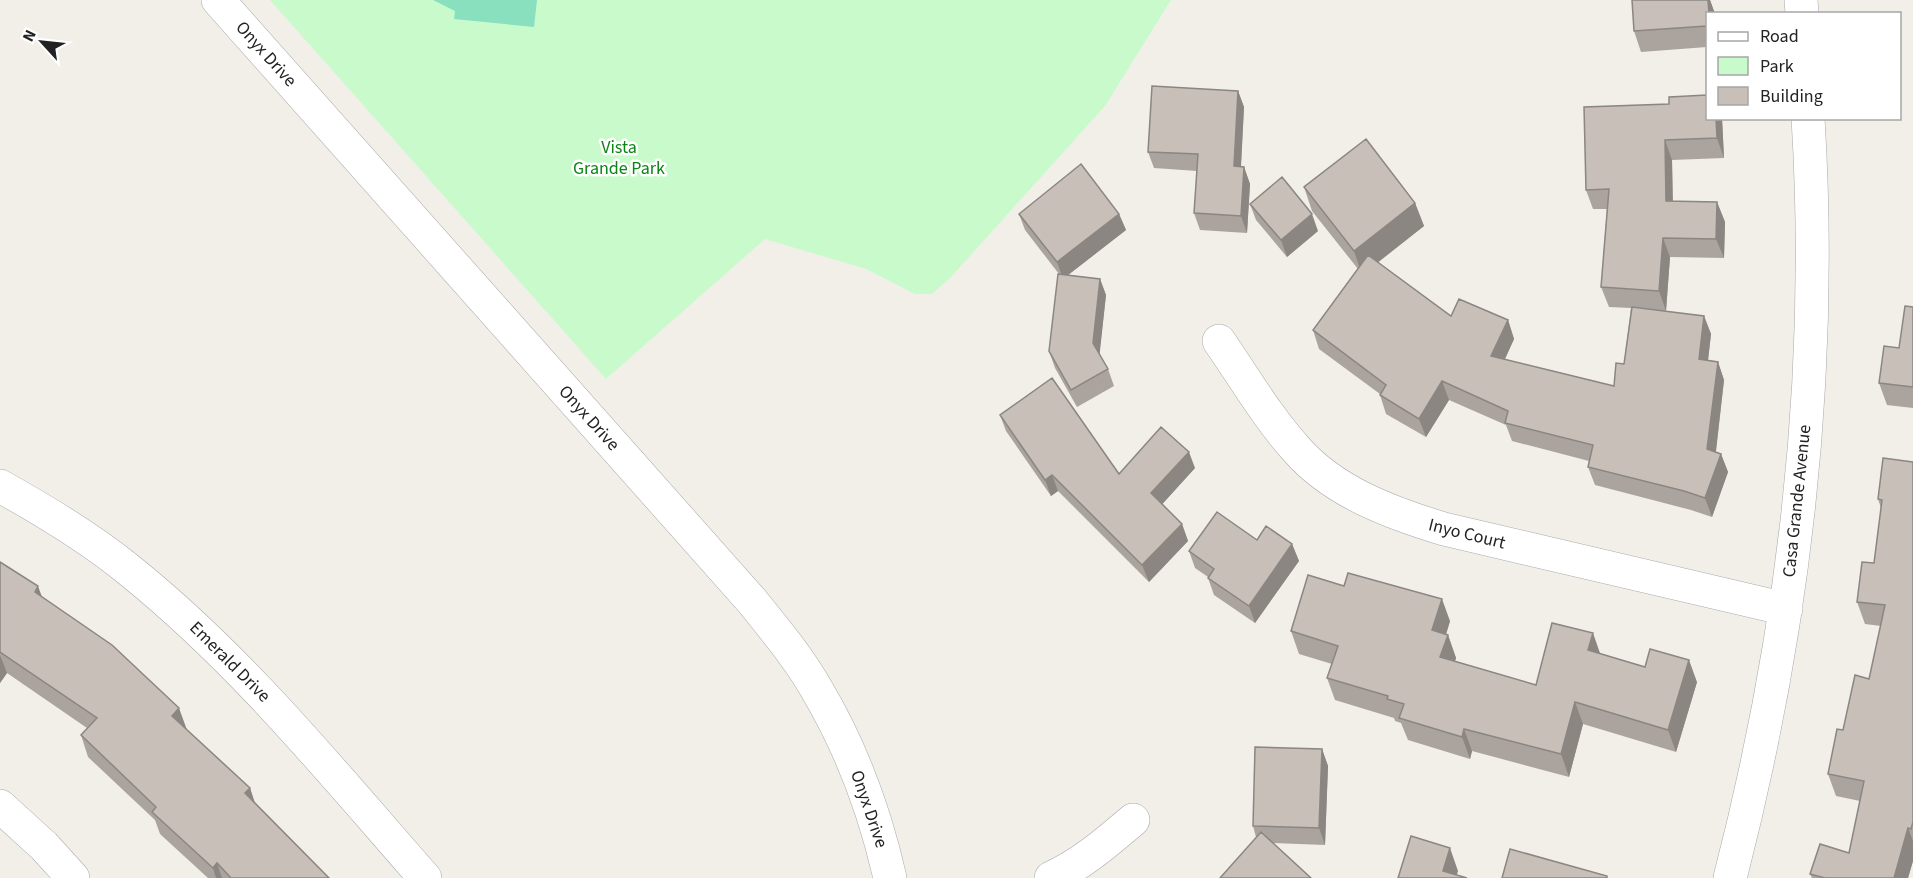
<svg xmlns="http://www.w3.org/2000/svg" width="1913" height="878" font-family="'Source Sans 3',sans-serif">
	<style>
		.park { fill: #c8facc }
		.pitch { fill: #88e0be }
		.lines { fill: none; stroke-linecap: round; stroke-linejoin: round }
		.minor-casing { stroke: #a9a9a9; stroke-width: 34 }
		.tertiary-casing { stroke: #a9a9a9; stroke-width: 34 }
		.minor { stroke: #fff; stroke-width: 33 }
		.tertiary { stroke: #fff; stroke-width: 33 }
		.wall { fill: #aba49e }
		.shaded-wall { fill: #8b8681 }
		.building { fill: #c7bfb8; stroke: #8b8681; stroke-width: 1.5 }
		.labels { text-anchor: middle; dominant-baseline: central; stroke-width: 5; stroke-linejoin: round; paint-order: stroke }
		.street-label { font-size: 18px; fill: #222; stroke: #fff }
		.park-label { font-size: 18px; fill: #0c8416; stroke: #fff }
	</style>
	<rect width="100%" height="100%" fill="#f2efe9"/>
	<!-- park -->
	<path class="park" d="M 270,0 L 1171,0 L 1105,106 L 951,277 L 932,294 L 915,294 L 866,269 L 765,239 L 606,379 Z"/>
	<!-- pitch -->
	<path class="pitch" d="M 433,0 L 537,0 L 534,27 L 454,19 L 455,11 Z"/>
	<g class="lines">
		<defs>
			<path id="minor" d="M 218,0 L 752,601 C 775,630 799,658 817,690 C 852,749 875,812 890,878
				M 1219,341 C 1244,377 1267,417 1297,450 C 1334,492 1391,513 1444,529 L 1786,609
				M 0,486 C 45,511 90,538 129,570 C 241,660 331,771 425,878
				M 1051,878 C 1082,864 1107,842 1133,820"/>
			<path id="tertiary" d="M 1801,0 L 1802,14
				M 0,806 L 44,846 L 73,878
				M 1730,878 C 1794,631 1824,374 1808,118"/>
		</defs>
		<!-- minor casing -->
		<use href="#minor" class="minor-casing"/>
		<!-- tertiary casing -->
		<use href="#tertiary" class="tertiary-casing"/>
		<!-- minor -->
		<use href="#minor" class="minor"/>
		<!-- tertiary -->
		<use href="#tertiary" class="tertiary"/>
	</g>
	<!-- wall -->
	<path class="wall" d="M 1632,0 L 1710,0 L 1715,14 L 1707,14 L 1707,47 L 1641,52 L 1634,31 Z
		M 1238,91 L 1244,107 L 1241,167 L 1244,167 L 1250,184 L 1247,233 L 1200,230 L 1194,213 L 1197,171 L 1154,168 L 1148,152 Z
		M 1584,107 L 1722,118 L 1724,158 L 1672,160 L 1673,202 L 1717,202 L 1725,222 L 1724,258 L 1670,257 L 1666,311 L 1704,316 L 1711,334 L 1708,360 L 1718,362 L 1724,380 L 1716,452 L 1721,454 L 1728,472 L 1712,517 L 1691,510 L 1595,485 L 1588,467 L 1589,461 L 1512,441 L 1506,425 L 1449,400 L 1426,437 L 1386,414 L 1380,395 L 1380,394 L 1319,349 L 1313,330 L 1358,269 L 1312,211 L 1304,187 L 1415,203 L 1424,226 L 1378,262 L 1451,316 L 1508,320 L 1514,339 L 1505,359 L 1614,386 L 1624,364 L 1631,308 L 1609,307 L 1601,287 L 1607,209 L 1593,209 L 1586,190 Z
		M 1250,204 L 1318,231 L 1287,257 L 1256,220 Z
		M 1019,214 L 1119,214 L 1126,230 L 1068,275 L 1100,279 L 1106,295 L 1099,355 L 1108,369 L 1114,386 L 1077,407 L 1055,368 L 1049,351 L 1059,274 L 1025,230 Z
		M 1913,307 L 1913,408 L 1887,405 L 1879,383 L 1899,348 Z
		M 1000,415 L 1119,474 L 1195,468 L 1162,504 L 1182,524 L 1188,541 L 1149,582 L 1058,491 L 1051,496 L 1006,431 Z
		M 1913,462 L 1913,861 L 1908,878 L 1812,878 L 1810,874 L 1849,853 L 1860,801 L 1836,796 L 1828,774 L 1843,730 L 1869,679 L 1881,626 L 1865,624 L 1857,602 L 1874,563 L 1881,508 L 1878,499 Z
		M 1257,540 L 1292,544 L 1299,561 L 1255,623 L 1214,595 L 1208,578 L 1208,577 L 1195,568 L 1189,551 Z
		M 0,562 L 42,597 L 250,788 L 255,803 L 329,878 L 208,878 L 160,834 L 155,820 L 88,757 L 81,735 L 87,728 L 7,673 L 0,683 Z
		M 1450,621 L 1446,635 L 1448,635 L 1456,658 L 1455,661 L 1536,685 L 1600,654 L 1697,682 L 1676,752 L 1583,724 L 1569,777 L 1472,751 L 1470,759 L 1408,740 L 1401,723 L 1395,721 L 1394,718 L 1335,700 L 1327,678 L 1332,664 L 1299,654 L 1291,631 Z
		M 1322,749 L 1328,766 L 1325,845 L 1273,843 L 1256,837 L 1253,826 Z"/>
	<!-- shaded-wall -->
	<path class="shaded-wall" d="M 1708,0 L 1710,0 L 1715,14 L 1709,14 Z
		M 1238,91 L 1244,107 L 1240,183 L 1234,166 Z
		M 1716,118 L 1722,118 L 1724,158 L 1717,138 Z
		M 1665,140 L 1672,160 L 1673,221 L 1666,201 Z
		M 1244,167 L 1250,184 L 1247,233 L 1241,216 Z
		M 1717,202 L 1725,222 L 1724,258 L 1716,239 Z
		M 1415,203 L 1424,226 L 1362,275 L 1354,251 Z
		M 1119,214 L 1126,230 L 1063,279 L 1057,262 Z
		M 1312,214 L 1318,231 L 1287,257 L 1281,240 Z
		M 1663,238 L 1670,257 L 1666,311 L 1659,291 Z
		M 1100,279 L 1106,295 L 1099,360 L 1093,343 Z
		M 1704,316 L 1711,334 L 1706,378 L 1699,359 Z
		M 1508,320 L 1514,339 L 1498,374 L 1491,356 Z
		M 1718,362 L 1724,380 L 1714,467 L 1707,449 Z
		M 1442,381 L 1449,400 L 1426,437 L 1419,419 Z
		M 1189,452 L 1195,468 L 1157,510 L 1151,493 Z
		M 1721,454 L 1728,472 L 1712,517 L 1705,498 Z
		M 1052,475 L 1058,491 L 1051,496 L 1045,480 Z
		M 1182,524 L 1188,541 L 1149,582 L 1142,565 Z
		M 1292,544 L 1299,561 L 1255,623 L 1249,606 Z
		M 38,586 L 46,608 L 35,592 Z
		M 1442,599 L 1450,621 L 1440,653 L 1432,630 Z
		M 1593,633 L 1601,656 L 1588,650 Z
		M 1448,635 L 1456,658 L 1449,680 L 1440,657 Z
		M 0,655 L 7,673 L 0,683 Z
		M 1689,660 L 1697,682 L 1676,752 L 1668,730 Z
		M 1575,702 L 1583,724 L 1569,777 L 1561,754 Z
		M 179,708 L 187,730 L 172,716 Z
		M 1464,729 L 1472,751 L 1470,759 L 1462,737 Z
		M 1322,749 L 1328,766 L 1325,845 L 1319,828 Z
		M 250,788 L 257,810 L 245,793 Z
		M 1908,828 L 1913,841 L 1913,861 L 1908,878 L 1894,878 Z
		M 1450,848 L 1458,871 L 1456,878 L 1443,871 Z
		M 217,863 L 222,878 L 216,878 L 213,868 Z"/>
	<!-- building -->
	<path class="building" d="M 1632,0 L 1708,0 L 1709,14 L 1707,14 L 1707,26 L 1634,31 Z
		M 1152,86 L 1238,91 L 1234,166 L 1244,167 L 1241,216 L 1194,213 L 1198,154 L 1148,152 Z
		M 1707,95 L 1707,118 L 1716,118 L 1717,138 L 1665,140 L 1666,201 L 1717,202 L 1716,239 L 1663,238 L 1659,291 L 1601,287 L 1609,189 L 1586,190 L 1584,107 L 1669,104 L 1669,97 Z
		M 1366,139 L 1415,203 L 1354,251 L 1304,187 Z
		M 1081,164 L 1119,214 L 1057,262 L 1019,214 Z
		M 1282,177 L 1312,214 L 1281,240 L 1250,204 Z
		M 1368,255 L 1451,316 L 1459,299 L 1508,320 L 1491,356 L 1614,386 L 1616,363 L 1624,364 L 1632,307 L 1704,316 L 1699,359 L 1718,362 L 1707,449 L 1721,454 L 1705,498 L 1684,491 L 1588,467 L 1593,445 L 1505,423 L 1508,411 L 1442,381 L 1419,419 L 1380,395 L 1386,385 L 1313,330 Z
		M 1058,274 L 1100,279 L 1093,343 L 1108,369 L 1071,390 L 1049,351 Z
		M 1905,306 L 1913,307 L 1913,387 L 1879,383 L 1884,346 L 1899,348 Z
		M 1052,378 L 1119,474 L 1161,427 L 1189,452 L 1151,493 L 1182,524 L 1142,565 L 1052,475 L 1045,480 L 1000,415 Z
		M 1883,458 L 1913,462 L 1913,822 L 1911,829 L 1908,828 L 1894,878 L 1825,878 L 1810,874 L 1820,844 L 1849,853 L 1864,781 L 1828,774 L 1837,729 L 1843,730 L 1855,675 L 1869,679 L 1885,605 L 1857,602 L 1862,562 L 1874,563 L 1882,500 L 1878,499 Z
		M 1217,512 L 1257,540 L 1266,526 L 1292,544 L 1249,606 L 1208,578 L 1214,569 L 1189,551 Z
		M 0,562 L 38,586 L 35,592 L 112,645 L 179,708 L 172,716 L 250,788 L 245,793 L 329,878 L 231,878 L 217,863 L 213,868 L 152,812 L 156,807 L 81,735 L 97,718 L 0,652 Z
		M 1348,573 L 1442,599 L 1432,630 L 1448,635 L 1440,657 L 1536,685 L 1552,623 L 1593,633 L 1588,650 L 1645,667 L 1650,649 L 1689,660 L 1668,730 L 1575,702 L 1561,754 L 1464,729 L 1462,737 L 1399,718 L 1404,704 L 1387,699 L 1388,696 L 1327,678 L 1338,646 L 1291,631 L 1308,575 L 1344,586 Z
		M 1255,747 L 1322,749 L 1319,828 L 1253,826 Z
		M 1261,832 L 1311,878 L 1220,878 Z
		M 1411,836 L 1450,848 L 1443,871 L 1467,878 L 1398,878 Z
		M 1510,849 L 1607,876 L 1607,878 L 1502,878 Z"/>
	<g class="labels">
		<!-- street labels -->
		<g class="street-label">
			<text transform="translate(266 54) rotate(48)">Onyx Drive</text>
			<text transform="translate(589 418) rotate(48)">Onyx Drive</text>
			<text transform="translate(1797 501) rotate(-84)">Casa Grande Avenue</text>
			<text transform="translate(1467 534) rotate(14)">Inyo Court</text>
			<text transform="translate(230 662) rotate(45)">Emerald Drive</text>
			<text transform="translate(869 809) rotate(71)">Onyx Drive</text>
		</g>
		<!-- park labels -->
		<g class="park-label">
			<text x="619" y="147">Vista<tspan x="619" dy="21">Grande Park</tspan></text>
		</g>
	</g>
	<!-- legend -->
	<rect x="1706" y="12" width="195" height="108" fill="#ffffff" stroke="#a7a7a7" stroke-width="1.5"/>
	<rect x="1718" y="32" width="30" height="9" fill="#ffffff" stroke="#a7a7a7" stroke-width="1.5"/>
	<text x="1760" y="42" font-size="18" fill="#222222">Road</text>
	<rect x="1718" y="57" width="30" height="18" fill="#c8facc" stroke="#a7a7a7" stroke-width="1.5"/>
	<text x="1760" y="72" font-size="18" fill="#222222">Park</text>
	<rect x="1718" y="87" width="30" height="18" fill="#c7bfb8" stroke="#a7a7a7" stroke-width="1.5"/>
	<text x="1760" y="102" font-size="18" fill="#222222">Building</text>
	<!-- north arrow -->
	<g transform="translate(42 42) rotate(297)" stroke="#ffffff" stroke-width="4.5" paint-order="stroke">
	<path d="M0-4.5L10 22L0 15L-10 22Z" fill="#222222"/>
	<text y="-9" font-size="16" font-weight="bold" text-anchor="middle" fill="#222222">N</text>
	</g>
</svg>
